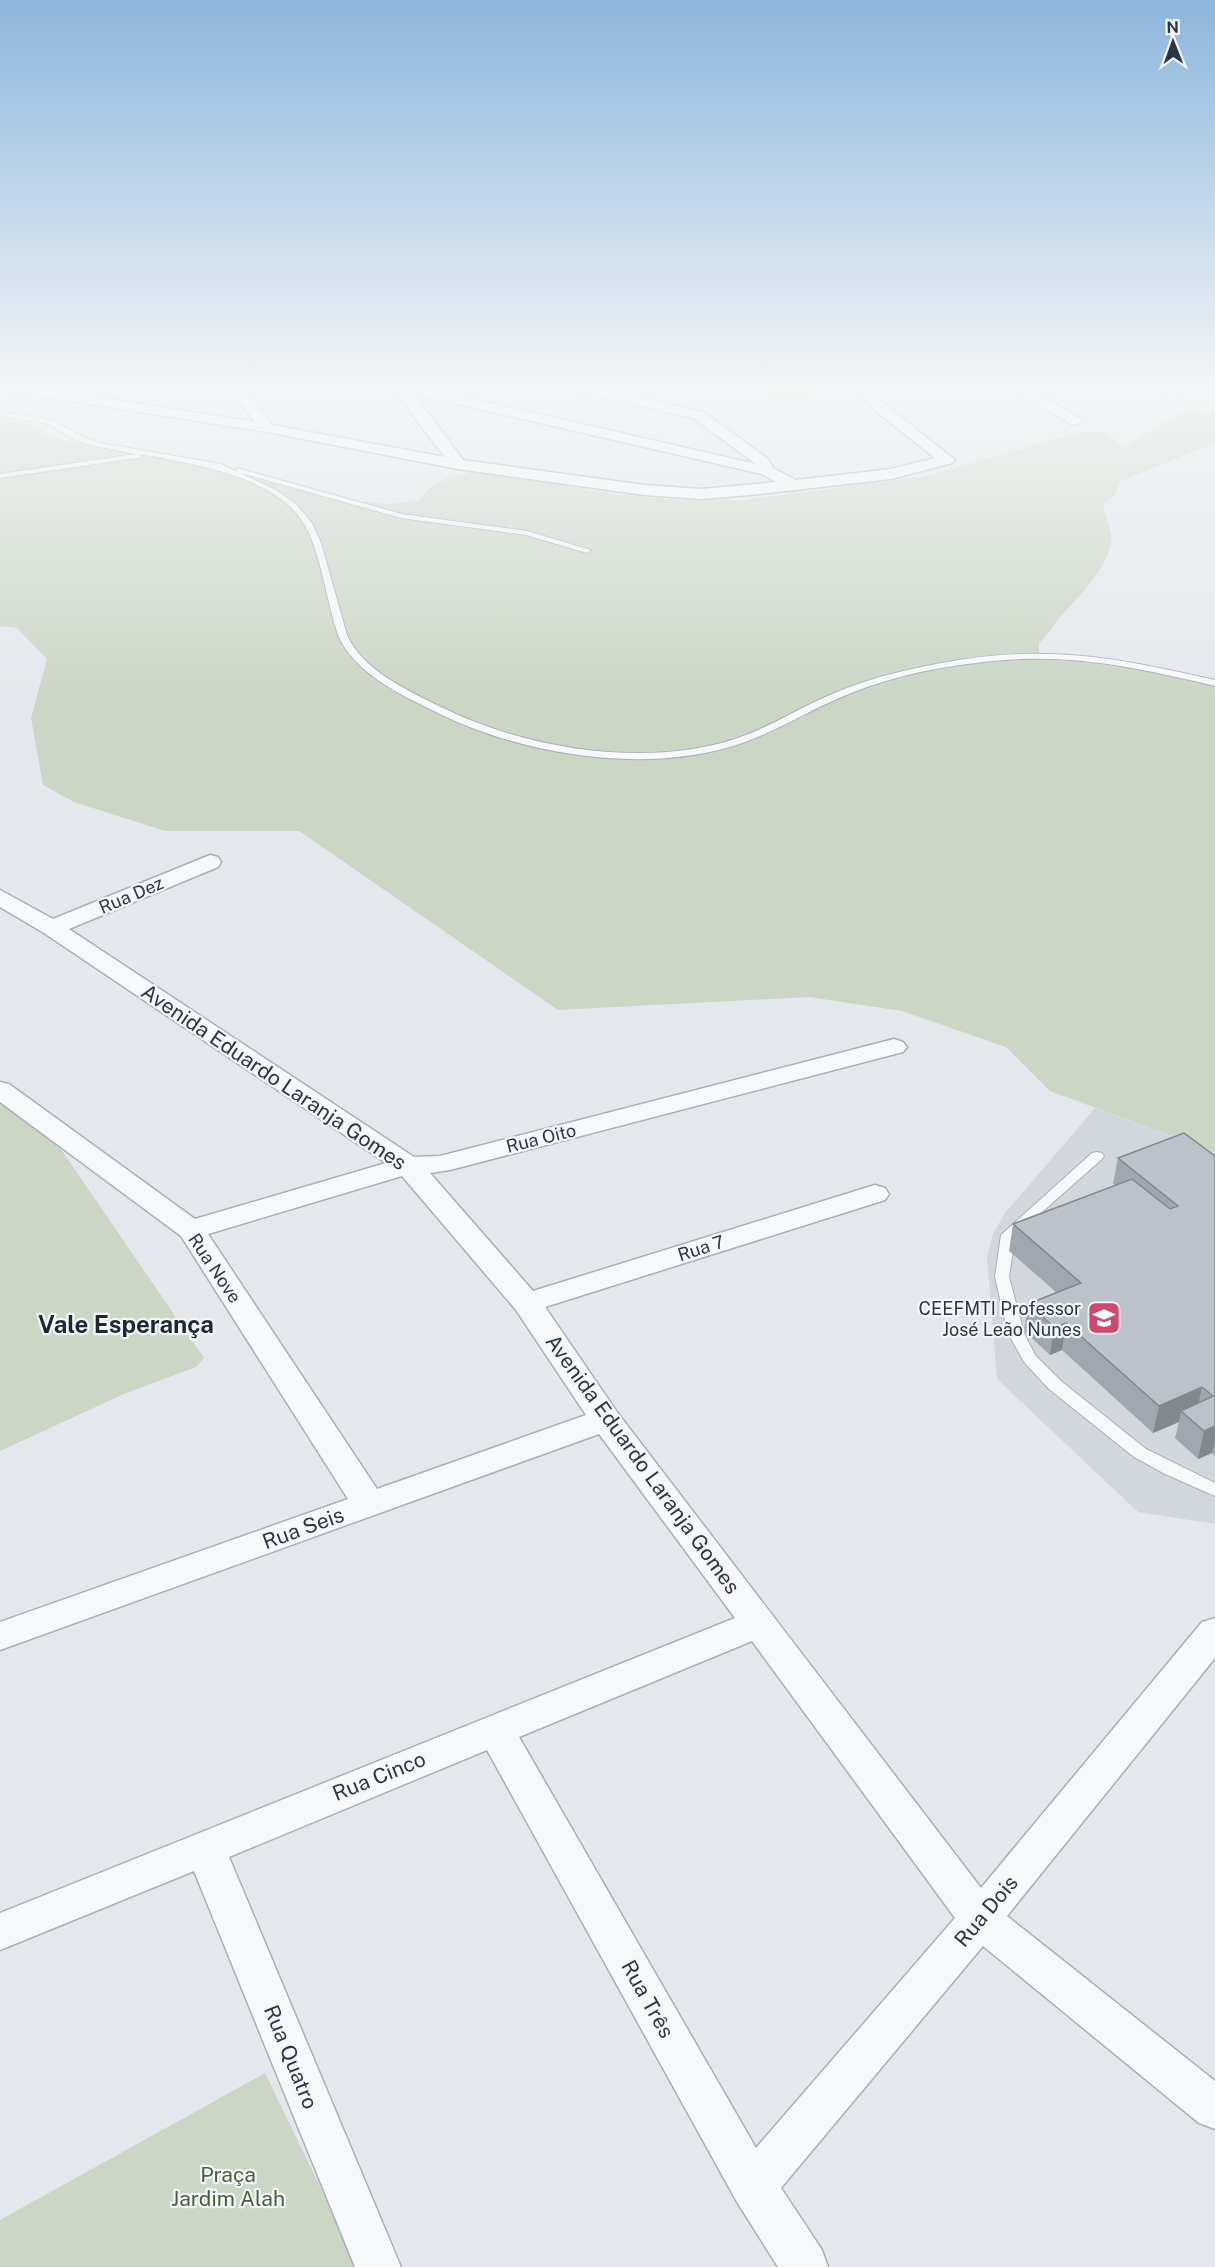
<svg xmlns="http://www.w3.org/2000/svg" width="1215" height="2267" font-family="'Public Sans',sans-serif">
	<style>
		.built { fill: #d2d7de }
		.green { fill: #cbd6c5 }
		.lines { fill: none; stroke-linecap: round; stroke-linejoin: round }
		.service-casing { stroke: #a9afb7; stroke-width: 2 }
		.minor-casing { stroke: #a9afb7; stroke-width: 3 }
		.service { fill: #f7f8fa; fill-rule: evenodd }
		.minor { fill: #f7f8fa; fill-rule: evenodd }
		.wall { fill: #a1a7ae }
		.shaded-wall { fill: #83888d }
		.building { fill: #bbc2ca; stroke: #83888d; stroke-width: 1.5 }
		.labels { text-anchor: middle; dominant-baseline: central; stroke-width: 4.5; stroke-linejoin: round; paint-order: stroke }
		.street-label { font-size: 18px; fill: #2b3745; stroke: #f4f6f9 }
		.poi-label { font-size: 18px; fill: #2b3745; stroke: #f4f6f9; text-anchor: end }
		.near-street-label { font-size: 21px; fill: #2b3745; stroke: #f4f6f9 }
		.near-park-label { font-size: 21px; fill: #446138; stroke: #f4f6f9 }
		.district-label { font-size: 24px; font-weight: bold; fill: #1d2836; stroke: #f4f6f9 }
	</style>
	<rect width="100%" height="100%" fill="#e4e8ec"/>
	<!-- built -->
	<path class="built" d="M 1095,1108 L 1215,1152 L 1215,1524 L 1138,1512 L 997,1379 L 987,1257 L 993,1234 L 1005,1213 Z"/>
	<!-- green -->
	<path class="green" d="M 706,381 L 826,381 L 849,389 L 781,396 Z
		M 1184,410 L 1215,415 L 1215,445 L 1204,447 L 1119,482 L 1114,497 L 1103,503 C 1104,518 1114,530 1111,544 C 1105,570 1080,595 1063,614 C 1054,623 1049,634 1039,643 L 1039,657 L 1058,661 L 1099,659 L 1215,685 L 1215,1152 L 1050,1091 L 1006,1047 L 902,1011 L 809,997 L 558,1010 L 299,831 L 165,831 L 74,802 L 43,785 L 31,718 L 47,659 L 17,628 L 0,626 L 0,418 L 29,424 L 53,438 L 188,462 L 334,499 L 390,504 L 418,501 L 430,488 L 449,477 L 478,471 L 614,494 L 679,500 L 743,500 L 926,476 L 1081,432 L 1105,432 L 1124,447 Z
		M 0,1100 L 58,1145 L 204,1358 L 196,1367 L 126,1393 L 0,1451 Z
		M 265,2073 L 359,2267 L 0,2267 L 0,2220 Z"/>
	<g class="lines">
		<defs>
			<path id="service" d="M 829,381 L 839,381 L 865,390 L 862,392 Z
				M 0,412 L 53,420 L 83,437 L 100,443 L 221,464 L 274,489 L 296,504 L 312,523 L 321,543 L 347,635 C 362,670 409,691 441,707 C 526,749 647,769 738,738 C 770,727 799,708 830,695 C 871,677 915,667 959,660 C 1054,645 1123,659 1215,680 L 1215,686 C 1123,664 1055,650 960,665 C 918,671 878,681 839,698 C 807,712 778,730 745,742 C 650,776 524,756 436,712 C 401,695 354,673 338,635 C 327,602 323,565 309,533 C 284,476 193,464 140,454 L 140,458 L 137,458 L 0,478 L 0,474 L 136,454 L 99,447 L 77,441 L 48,424 L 0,416 Z
				M 237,468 L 402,514 L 527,531 L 591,550 L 587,553 L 526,535 L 401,518 L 237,472 Z
				M 1097,1152 L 1102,1153 L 1104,1156 L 1102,1159 L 1015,1236 L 1009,1277 L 1024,1333 L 1035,1355 L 1061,1381 L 1146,1449 L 1215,1483 L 1215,1496 L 1165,1474 L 1134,1457 L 1049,1389 L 1024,1362 L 1008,1333 L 995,1277 L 1001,1235 L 1092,1153 Z"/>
			<path id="minor" d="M 224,381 L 238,381 L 272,425 L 445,457 L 411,413 L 392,381 L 406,381 L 408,384 L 756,464 L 693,418 L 547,385 L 540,381 L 565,381 L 703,412 L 768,459 L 773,468 L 796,480 L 891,469 L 935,458 L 873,409 L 848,381 L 862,381 L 883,403 L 955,460 L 952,463 L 891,479 L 750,495 L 702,499 L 644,495 L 458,469 L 267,432 L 0,390 L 0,382 L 255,422 ZM 414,394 L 762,474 L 776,482 L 702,489 L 644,485 L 463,460 Z
				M 1000,381 L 1017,381 L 1083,421 L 1076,425 L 1071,424 Z
				M 1144,381 L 1160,381 L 1183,393 L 1181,396 C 1169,399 1152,390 1144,381 Z
				M 210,855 L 218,857 L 221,862 L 218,867 L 69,929 L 414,1157 L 440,1156 L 894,1039 L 903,1042 L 907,1047 L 903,1052 L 450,1170 L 430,1173 L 533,1291 L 865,1188 L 875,1185 L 885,1188 L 889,1194 L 885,1200 L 545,1307 L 617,1412 L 981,1888 L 1202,1622 L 1215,1618 L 1215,1658 L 1007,1916 L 1215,2081 L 1215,2129 L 1199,2123 L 983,1946 L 781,2188 L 822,2250 L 828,2267 L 778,2267 L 737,2202 L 487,1750 L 229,1857 L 401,2267 L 355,2267 L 194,1871 L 0,1950 L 0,1913 L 735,1618 L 599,1434 L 0,1650 L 0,1622 L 348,1499 L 181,1236 L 0,1102 L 0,1082 L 9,1084 L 195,1219 L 386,1163 L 44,933 L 0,907 L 0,890 L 53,919 ZM 402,1176 L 516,1310 L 586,1415 L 377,1489 L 208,1234 ZM 752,1641 L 955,1918 L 756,2148 L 519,1737 Z"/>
		</defs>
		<!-- service casing -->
		<use href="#service" class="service-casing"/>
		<!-- minor casing -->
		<use href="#minor" class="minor-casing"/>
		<!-- service -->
		<use href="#service" class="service"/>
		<!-- minor -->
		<use href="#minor" class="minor"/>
	</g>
	<!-- wall -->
	<path class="wall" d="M 1215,1156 L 1215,1456 L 1212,1453 L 1198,1459 L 1175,1438 L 1179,1422 L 1153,1433 L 1062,1350 L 1050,1355 L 1024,1331 L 1028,1304 L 1056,1292 L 1009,1251 L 1013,1224 L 1115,1185 L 1113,1184 L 1118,1158 Z"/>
	<!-- shaded-wall -->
	<path class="shaded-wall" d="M 1066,1323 L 1062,1350 L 1050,1355 L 1054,1327 Z
		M 1202,1387 L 1196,1415 L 1181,1411 L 1179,1422 L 1153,1433 L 1159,1406 Z
		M 1215,1426 L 1215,1439 L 1212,1453 L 1198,1459 L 1204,1431 Z"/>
	<!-- building -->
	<path class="building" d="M 1184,1133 L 1215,1156 L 1215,1426 L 1204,1431 L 1181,1411 L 1213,1396 L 1202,1387 L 1159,1406 L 1066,1323 L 1054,1327 L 1028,1304 L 1081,1283 L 1013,1224 L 1132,1179 L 1170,1209 L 1178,1206 L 1118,1158 Z"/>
	<!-- sky -->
	<linearGradient id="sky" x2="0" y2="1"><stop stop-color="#8bb6dd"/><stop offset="0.55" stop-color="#f3f5f6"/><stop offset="1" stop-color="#f3f5f6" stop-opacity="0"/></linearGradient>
	<rect width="1215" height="698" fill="url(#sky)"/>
	<!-- icons -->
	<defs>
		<symbol id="school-square" viewBox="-11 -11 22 22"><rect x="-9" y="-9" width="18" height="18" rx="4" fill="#d0496d" stroke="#f4f6f9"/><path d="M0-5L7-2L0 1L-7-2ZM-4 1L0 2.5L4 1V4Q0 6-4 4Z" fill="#fff"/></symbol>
	</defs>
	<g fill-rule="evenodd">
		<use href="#school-square" x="1085" y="1299" width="38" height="38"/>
	</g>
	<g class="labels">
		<!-- street labels -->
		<g class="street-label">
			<text transform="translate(131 895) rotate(-23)">Rua Dez</text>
			<text transform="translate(541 1138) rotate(-14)">Rua Oito</text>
			<text transform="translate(701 1248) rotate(-18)">Rua 7</text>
			<text transform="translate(215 1268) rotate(56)">Rua Nove</text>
		</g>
		<!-- poi labels -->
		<g class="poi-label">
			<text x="1081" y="1308">CEEFMTI Professor<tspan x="1081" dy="21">José Leão Nunes</tspan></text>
		</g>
		<!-- near-street labels -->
		<g class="near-street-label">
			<text transform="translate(274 1077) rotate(34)">Avenida Eduardo Laranja Gomes</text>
			<text transform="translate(643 1464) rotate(54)">Avenida Eduardo Laranja Gomes</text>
			<text transform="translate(303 1528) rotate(-20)">Rua Seis</text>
			<text transform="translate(379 1776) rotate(-22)">Rua Cinco</text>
			<text transform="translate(986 1911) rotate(-50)">Rua Dois</text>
			<text transform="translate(648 1999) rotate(61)">Rua Três</text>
			<text transform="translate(291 2057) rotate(68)">Rua Quatro</text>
		</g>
		<!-- near-park labels -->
		<g class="near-park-label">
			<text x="228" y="2174">Praça<tspan x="228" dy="24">Jardim Alah</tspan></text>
		</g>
		<!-- district labels -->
		<g class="district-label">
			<text x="126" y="1324">Vale Esperança</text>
		</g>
	</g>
	<!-- north arrow -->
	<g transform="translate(1173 42) rotate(359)" stroke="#f4f6f9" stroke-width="4.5" paint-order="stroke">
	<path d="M0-4.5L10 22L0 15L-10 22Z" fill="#2b3745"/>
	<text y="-9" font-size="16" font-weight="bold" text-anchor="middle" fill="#2b3745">N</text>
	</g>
</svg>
